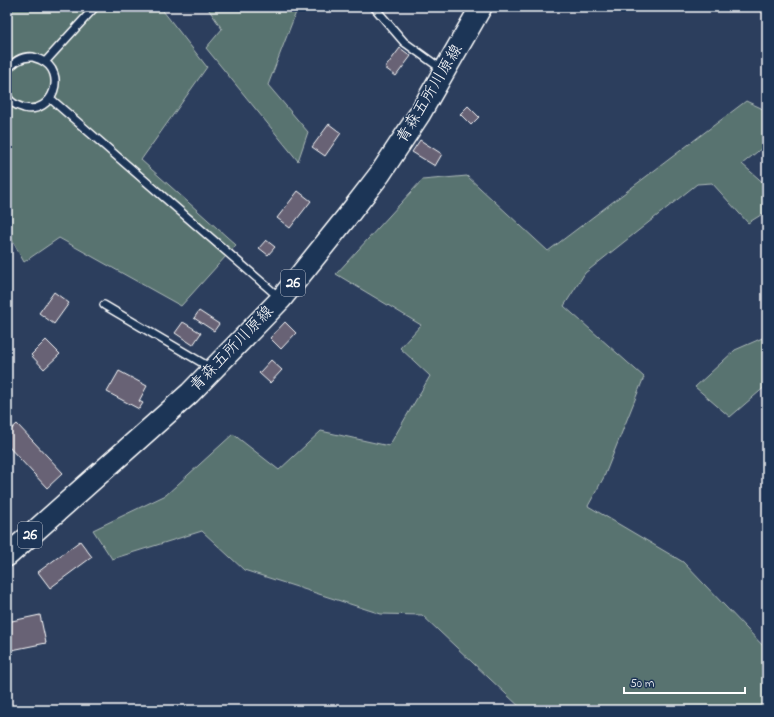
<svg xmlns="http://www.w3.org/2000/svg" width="774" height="717" font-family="'Indie Flower','Klee One',sans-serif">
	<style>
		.green { fill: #597370; stroke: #acb9b8 }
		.building { fill: #686275; stroke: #fff }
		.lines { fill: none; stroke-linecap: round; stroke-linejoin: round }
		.lane-casing { stroke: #fff; stroke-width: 10 }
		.primary-casing { stroke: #fff; stroke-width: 24 }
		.lane { stroke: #1d3557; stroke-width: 7 }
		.primary { stroke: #1d3557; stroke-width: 21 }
		.labels { text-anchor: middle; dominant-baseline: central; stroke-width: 3; stroke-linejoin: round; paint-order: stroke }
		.shield { fill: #1d3557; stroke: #bbc2cd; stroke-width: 1 }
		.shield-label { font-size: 15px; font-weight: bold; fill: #fff }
		.street-label { font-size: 16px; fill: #fff; stroke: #1d3557 }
	</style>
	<rect width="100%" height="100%" fill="#2c3e5d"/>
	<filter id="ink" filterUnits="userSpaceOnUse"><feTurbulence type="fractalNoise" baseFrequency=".025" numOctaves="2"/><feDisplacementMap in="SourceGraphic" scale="8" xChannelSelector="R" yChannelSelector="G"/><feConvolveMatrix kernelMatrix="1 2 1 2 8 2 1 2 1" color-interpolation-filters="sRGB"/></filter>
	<g filter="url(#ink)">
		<!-- green -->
		<path class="green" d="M 7,7 L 160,7 L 207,67 L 141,160 L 236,245 L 181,306 L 59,238 L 24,262 L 7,231 Z
			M 207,7 L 298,7 L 268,85 L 308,132 L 298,161 L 206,48 L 222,29 Z
			M 746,101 L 761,108 L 767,114 L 767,144 L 742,164 L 767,186 L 767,201 L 764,213 L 748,223 L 712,183 L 697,184 L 585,273 L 564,306 L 644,377 L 604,477 L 588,506 L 683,562 L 767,650 L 767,710 L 523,710 L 422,615 L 381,614 L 244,570 L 202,531 L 112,559 L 93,530 L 166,495 L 233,434 L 279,470 L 321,431 L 389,446 L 430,376 L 400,348 L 421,325 L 336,274 L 422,180 L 467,176 L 548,251 Z
			M 767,336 L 767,385 L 730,417 L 695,387 L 735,350 Z"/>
		<!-- building -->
		<path class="building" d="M 400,48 L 411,56 L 396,76 L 385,68 Z
			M 468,106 L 479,117 L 471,125 L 460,114 Z
			M 329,124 L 341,133 L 325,156 L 312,147 Z
			M 420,140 L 442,154 L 435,166 L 412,152 Z
			M 298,191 L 311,201 L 290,228 L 277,218 Z
			M 266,240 L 275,247 L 268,255 L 259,248 Z
			M 54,292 L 69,303 L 54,324 L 39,313 Z
			M 199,311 L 219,324 L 214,331 L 194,318 Z
			M 183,322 L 201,333 L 193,345 L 175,333 Z
			M 285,322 L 296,333 L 281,349 L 270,338 Z
			M 46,340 L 60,354 L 44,369 L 31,355 Z
			M 271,360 L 282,370 L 270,383 L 259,373 Z
			M 119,371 L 147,386 L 139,401 L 143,403 L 139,409 L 107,392 Z
			M 17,424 L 63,473 L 47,488 L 7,445 L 7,433 Z
			M 80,541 L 92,557 L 50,588 L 38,572 Z
			M 40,615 L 46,643 L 7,651 L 7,622 Z"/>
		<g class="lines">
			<defs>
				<path id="lane" d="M 374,7 L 404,42 L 443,70
					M 45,62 L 95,7
					M 7,71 C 13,62 22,56 33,57 C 36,58 39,59 41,60 C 68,72 53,115 24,108 C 17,106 10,102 7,96
					M 51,99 L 280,298
					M 104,305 L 211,368"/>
				<path id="primary" d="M 7,556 L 190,393 L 281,299 L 346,218 L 380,174 L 419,115 L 481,7"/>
			</defs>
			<!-- lane casing -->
			<use href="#lane" class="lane-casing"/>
			<!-- primary casing -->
			<use href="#primary" class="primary-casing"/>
			<!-- lane -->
			<use href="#lane" class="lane"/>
			<!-- primary -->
			<use href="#primary" class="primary"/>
		</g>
	</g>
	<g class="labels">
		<!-- shield labels -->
		<g class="shield">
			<rect x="281" y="270" width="24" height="26" rx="3"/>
			<rect x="18" y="522" width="24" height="26" rx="3"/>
		</g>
		<g class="shield-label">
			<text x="293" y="283">26</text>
			<text x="30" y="535">26</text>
		</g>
		<!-- street labels -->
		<g class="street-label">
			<text transform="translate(430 94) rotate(-59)">青森五所川原線</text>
			<text transform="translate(232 349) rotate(-46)">青森五所川原線</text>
		</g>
	</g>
	<!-- margin -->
	<rect width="774" height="717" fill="none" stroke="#1d3557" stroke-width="24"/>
	<rect x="12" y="12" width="750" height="693" fill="none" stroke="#fff" stroke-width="1.5" filter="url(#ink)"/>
	<!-- scale -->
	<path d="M624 687v6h121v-6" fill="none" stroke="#ffffff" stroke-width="2"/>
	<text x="630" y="687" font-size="12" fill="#ffffff" stroke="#1d3557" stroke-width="3" paint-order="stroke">50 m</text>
</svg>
